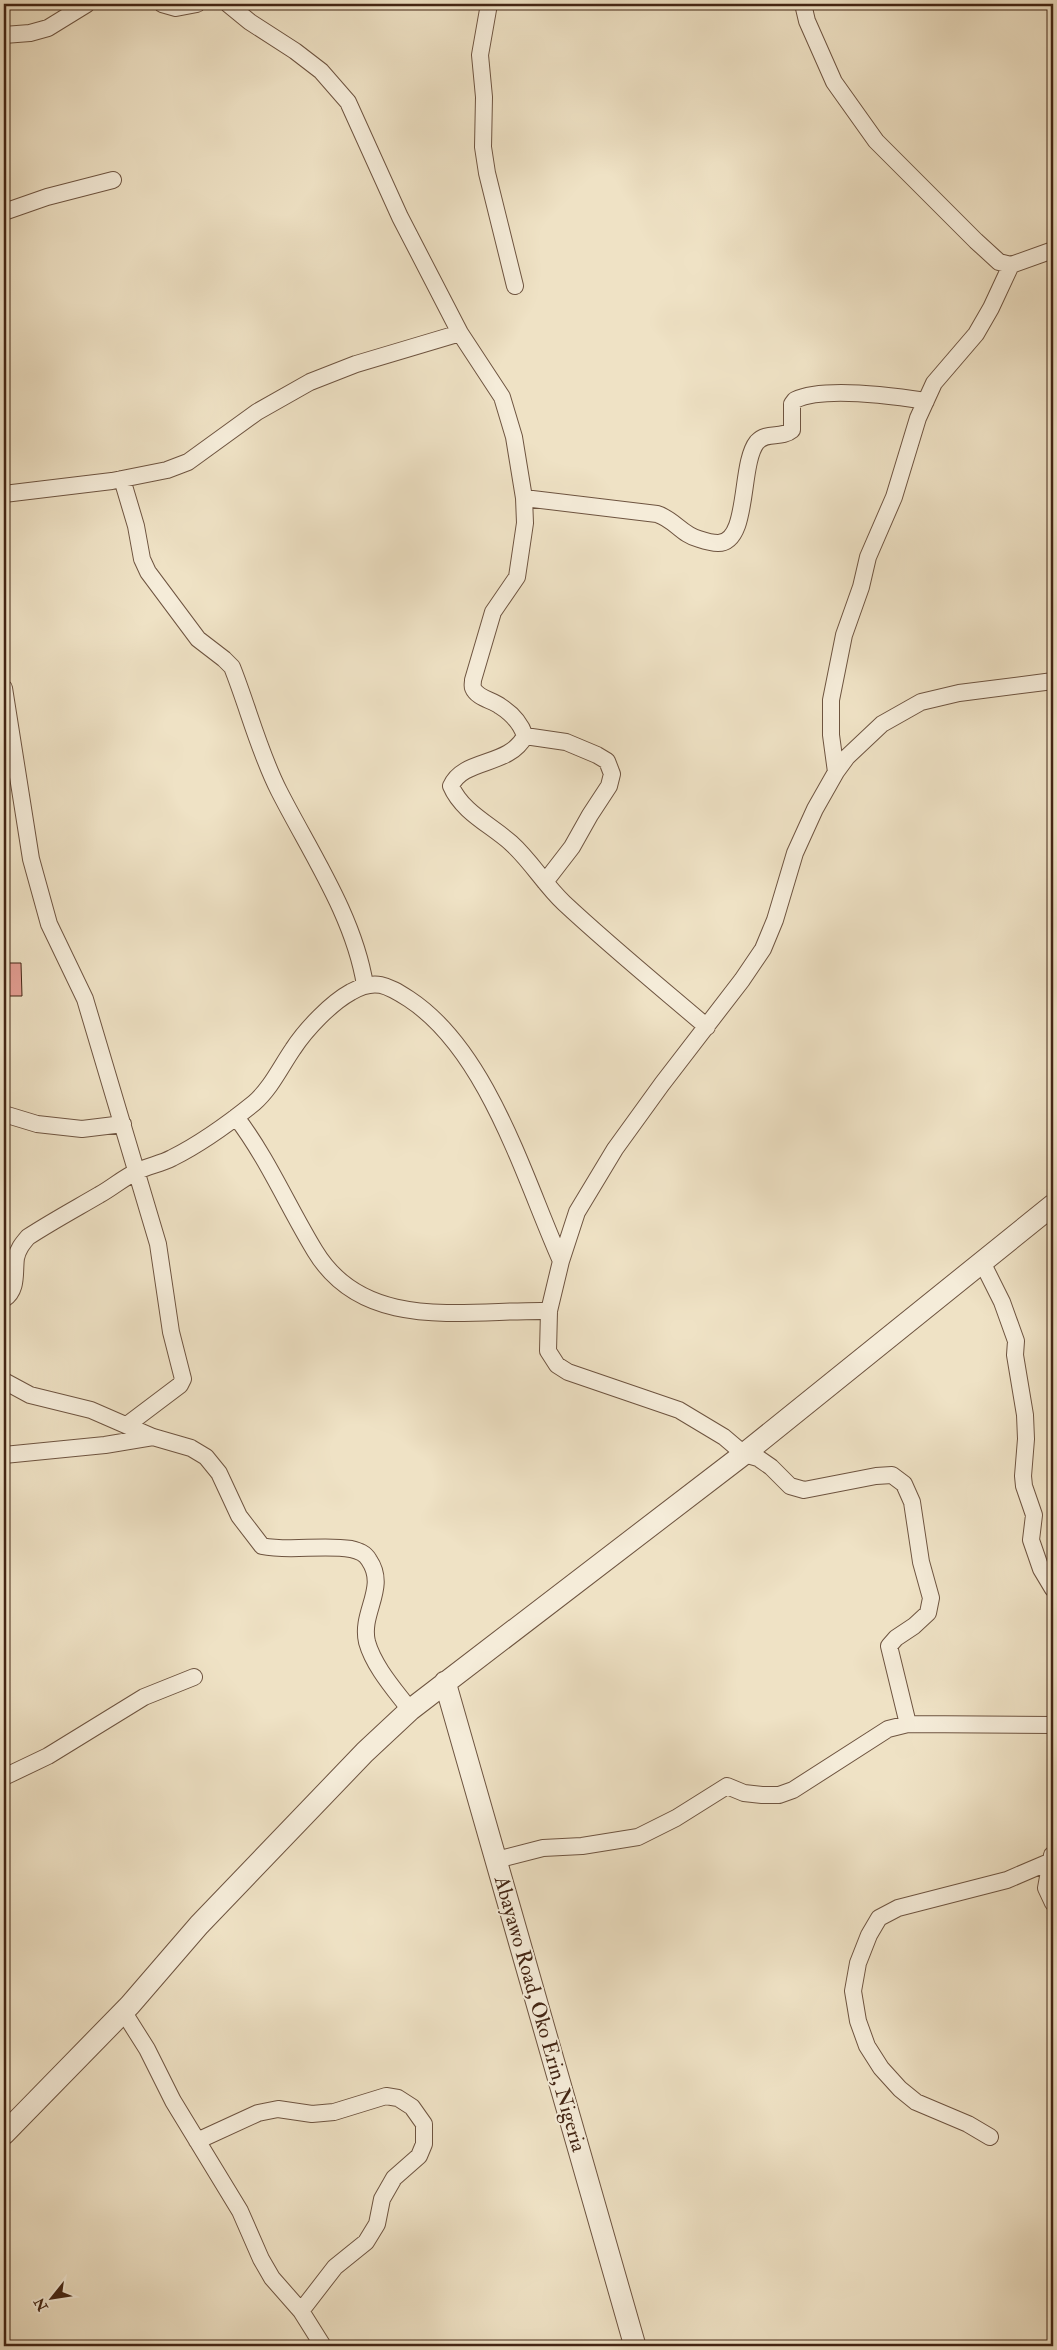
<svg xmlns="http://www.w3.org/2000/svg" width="1057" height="2350" font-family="'IM FELL Double Pica',serif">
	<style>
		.building { fill: #e6a096; stroke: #432514 }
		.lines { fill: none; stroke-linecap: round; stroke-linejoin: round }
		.minor-casing { stroke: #6e5440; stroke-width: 18 }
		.tertiary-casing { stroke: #6e5440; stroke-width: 23 }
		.minor { stroke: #f5ecd9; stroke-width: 16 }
		.tertiary { stroke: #f5ecd9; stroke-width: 21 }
		.labels { text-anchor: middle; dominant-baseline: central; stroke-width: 4; stroke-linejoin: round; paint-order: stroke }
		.street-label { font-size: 21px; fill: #432514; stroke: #f5ecd9 }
	</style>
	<rect width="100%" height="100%" fill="#efe2c5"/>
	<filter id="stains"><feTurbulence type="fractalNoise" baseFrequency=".004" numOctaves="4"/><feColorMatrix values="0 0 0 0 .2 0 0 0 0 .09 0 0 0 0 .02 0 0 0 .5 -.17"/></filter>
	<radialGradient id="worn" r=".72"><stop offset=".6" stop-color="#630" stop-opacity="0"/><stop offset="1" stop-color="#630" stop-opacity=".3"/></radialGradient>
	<!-- building -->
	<path class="building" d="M 4,963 L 21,963 L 22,996 L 4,996 Z"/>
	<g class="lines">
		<defs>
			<path id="minor" d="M 162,4 L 176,8 L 197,4
				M 228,4 L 250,22 L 295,51 L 321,71 L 348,102 L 400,217 L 460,333 L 502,397 L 514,437 L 524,498 L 525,523 L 517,577 L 493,612 L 473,680 C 473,683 472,686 473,688 C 477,698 492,700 500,706 C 511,713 521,724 525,736 C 509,767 463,758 451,786 C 462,812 491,825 511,843 C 531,861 544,884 564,903 C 610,946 659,986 707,1027
				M 489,4 L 480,55 L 484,97 L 483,147 L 487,173 L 515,286
				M 803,4 L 807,21 L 834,82 L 876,141 L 976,241 L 999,262 L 1011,265 L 1053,250
				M 4,35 L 30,33 L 48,28 L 87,4
				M 4,212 L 47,197 L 113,180
				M 122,479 L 136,526 L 142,559 L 148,572 L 198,639 L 224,659 L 232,667 C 248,707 259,752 279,791 C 310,852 354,916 365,985
				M 4,494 L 112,481 L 167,470 L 188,462 L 257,412 L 310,382 L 356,364 L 460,333
				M 524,498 L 657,514 C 674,519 682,535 699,539 C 705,541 712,543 718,543 C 750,543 739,464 757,442 C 767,431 781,439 792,430 L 792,404 L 795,400 C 824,386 894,396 926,401
				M 4,688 L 31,859 L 49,924 L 85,999 L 158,1244 L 171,1332 L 183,1379 L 180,1385 L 127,1425
				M 525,736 L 566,742 L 597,755 L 607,761 L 612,774 L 609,786 L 590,815 L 572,847 L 545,882
				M 836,772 L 831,735 L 831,700 L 844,635 L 861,587 L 868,557 L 894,497 L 918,418 L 934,383 L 976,334 L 991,308 L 1011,265
				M 4,1114 L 37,1124 L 82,1129 L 123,1124
				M 236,1117 C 268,1159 288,1207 315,1251 C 365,1334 468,1309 549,1311
				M 982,1262 L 1002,1302 L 1016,1341 L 1015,1355 L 1025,1415 L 1026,1439 L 1023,1476 L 1024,1486 L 1034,1515 L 1031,1540 L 1041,1569 L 1053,1589
				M 4,1299 C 18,1290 14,1272 16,1258 C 18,1249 22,1244 28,1237 C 51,1222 75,1209 99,1195 C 112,1188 123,1178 136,1172 C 147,1166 161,1164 172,1158 C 202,1143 228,1124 254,1103 C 271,1088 280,1068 293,1049 C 306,1029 331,1003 351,992 C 375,978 387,985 409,999 C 488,1051 524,1178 561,1261
				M 4,1381 L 30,1395 L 91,1410 L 153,1437 L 191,1448 L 206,1457 L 219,1473 L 239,1516 L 262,1546 C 291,1552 321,1544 351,1549 C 359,1551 365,1553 369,1560 C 388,1588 360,1612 367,1642 C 374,1667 395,1690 410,1710
				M 4,1455 L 105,1445 L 153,1437
				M 908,1724 L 889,1646 L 896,1638 L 914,1626 L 928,1613 L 931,1598 L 921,1562 L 912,1502 L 904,1484 L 892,1475 L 876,1476 L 804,1490 L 790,1486 L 771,1467 L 758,1458 L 744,1454 L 724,1437 L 679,1410 L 568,1372 L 557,1365 L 548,1351 L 549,1311 L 561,1261 L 577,1212 L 615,1149 L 662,1084 L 742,980 L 763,949 L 775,920 L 795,853 L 815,809 L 836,772 L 847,757 L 882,724 L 921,702 L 959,693 L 1053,681
				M 4,1777 L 48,1756 L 144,1697 L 194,1677
				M 1052,1855 L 1046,1888 L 1053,1903
				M 496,1860 L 543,1848 L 582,1846 L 638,1837 L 676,1818 L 727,1786 L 744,1793 L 762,1795 L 779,1795 L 793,1790 L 888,1729 L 908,1724 L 1053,1725
				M 123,2011 L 147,2049 L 173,2101 L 240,2211 L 261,2259 L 272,2278 L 301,2311 L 323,2346
				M 990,2137 L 968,2124 L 916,2102 L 900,2089 L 881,2068 L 867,2046 L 858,2021 L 853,1991 L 858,1963 L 869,1935 L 879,1918 L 898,1908 L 1007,1880 L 1049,1862
				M 197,2141 L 258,2113 L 278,2109 L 312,2114 L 334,2112 L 386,2096 L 398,2098 L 412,2107 L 424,2124 L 424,2144 L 419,2156 L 394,2178 L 382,2199 L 377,2224 L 366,2242 L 335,2267 L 301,2311"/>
			<path id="tertiary" d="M 445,1682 L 635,2346
				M 4,2134 L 130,2005 L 199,1925 L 365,1752 L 410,1710 L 744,1454 L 1053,1205"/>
		</defs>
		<!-- minor casing -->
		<use href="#minor" class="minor-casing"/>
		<!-- tertiary casing -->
		<use href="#tertiary" class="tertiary-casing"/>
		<!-- minor -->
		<use href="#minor" class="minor"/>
		<!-- tertiary -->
		<use href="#tertiary" class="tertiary"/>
	</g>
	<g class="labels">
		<!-- street labels -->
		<g class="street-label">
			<text transform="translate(540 2014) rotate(74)">Abayawo Road, Oko Erin, Nigeria</text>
		</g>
	</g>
	<!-- margin -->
	<rect width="1057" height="2350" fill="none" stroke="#efe2c5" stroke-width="20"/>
	<rect x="5" y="5" width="1047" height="2340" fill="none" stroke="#432514" stroke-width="2.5"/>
	<rect x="10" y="10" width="1037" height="2330" fill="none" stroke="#432514"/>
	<!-- north arrow -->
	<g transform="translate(52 2298) rotate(240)" stroke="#f5ecd9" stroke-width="4" paint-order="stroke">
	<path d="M0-4L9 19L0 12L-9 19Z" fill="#432514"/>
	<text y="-8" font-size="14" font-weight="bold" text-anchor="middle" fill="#432514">N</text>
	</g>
	<rect width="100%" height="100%" filter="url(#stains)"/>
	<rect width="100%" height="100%" fill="url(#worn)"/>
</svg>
